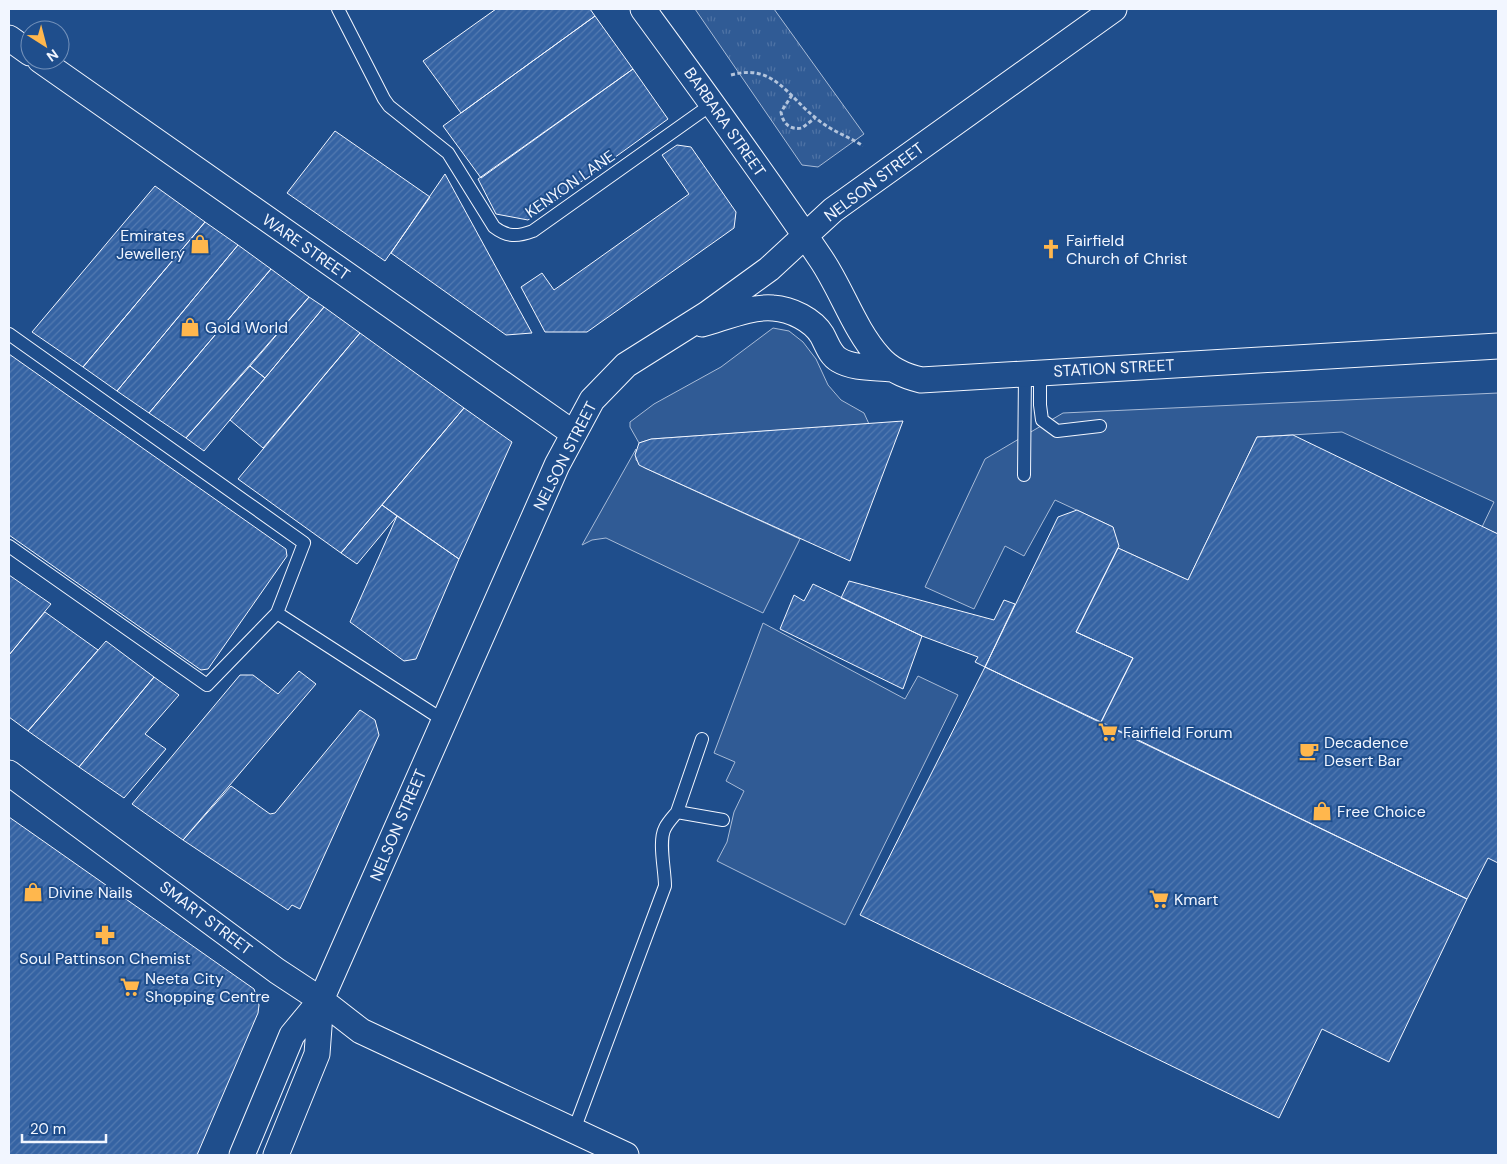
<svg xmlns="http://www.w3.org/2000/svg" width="1507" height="1164" font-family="'DM Sans',sans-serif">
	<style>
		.park { fill: url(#park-tufts); stroke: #a8bbd7 }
		.built { fill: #305b95; stroke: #a8bbd7 }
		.building { fill: url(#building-hatch); stroke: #f2f6ff }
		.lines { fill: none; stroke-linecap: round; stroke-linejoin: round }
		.service-casing { stroke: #f2f6ff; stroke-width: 14 }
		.minor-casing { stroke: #f2f6ff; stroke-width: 27 }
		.path { stroke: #b3c4dc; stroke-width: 3; stroke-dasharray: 4 2.5; stroke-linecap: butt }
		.service { stroke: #1f4e8c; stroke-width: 12 }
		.minor { stroke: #1f4e8c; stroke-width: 25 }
		.labels { text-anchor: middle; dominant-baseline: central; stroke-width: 4; stroke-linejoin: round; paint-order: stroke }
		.street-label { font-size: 16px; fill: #f2f6ff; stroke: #1f4e8c }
		.poi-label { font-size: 16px; fill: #f2f6ff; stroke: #1f4e8c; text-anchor: start }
	</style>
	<defs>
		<pattern id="park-tufts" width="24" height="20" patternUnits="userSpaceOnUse" patternTransform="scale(1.25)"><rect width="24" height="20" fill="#305b95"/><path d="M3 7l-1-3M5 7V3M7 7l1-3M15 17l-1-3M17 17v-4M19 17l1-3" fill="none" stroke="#4e73a5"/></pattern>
		<pattern id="building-hatch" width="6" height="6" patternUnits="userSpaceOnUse" patternTransform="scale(1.25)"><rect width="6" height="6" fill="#3563a3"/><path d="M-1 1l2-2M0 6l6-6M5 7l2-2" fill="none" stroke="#537ab1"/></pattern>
	</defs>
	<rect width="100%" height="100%" fill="#1f4e8c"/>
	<!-- park -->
	<path class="park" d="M 695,9 L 774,9 L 864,134 L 818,167 L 802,165 Z"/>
	<!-- built -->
	<path class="built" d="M 773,328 L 789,331 L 803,342 L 816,359 L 828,385 L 841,400 L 864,413 L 869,424 L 652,439 L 639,443 L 630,427 L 630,422 L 654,404 L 721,367 Z
		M 1498,393 L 1498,534 L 1482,527 L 1494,502 L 1342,432 L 1257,437 L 1188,580 L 1118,548 L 1113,527 L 1055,500 L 1024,556 L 1005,546 L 974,609 L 925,587 L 985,459 L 1063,413 Z
		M 636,449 L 636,460 L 645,468 L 800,539 L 763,613 L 606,538 L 592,540 L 582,545 Z
		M 763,623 L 905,699 L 918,676 L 958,695 L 845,925 L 717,861 L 727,842 L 734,812 L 744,791 L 726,781 L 735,762 L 714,753 Z"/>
	<!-- building -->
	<path class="building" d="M 496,9 L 590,9 L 595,16 L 461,113 L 423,61 Z
		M 595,16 L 633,69 L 481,178 L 443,126 Z
		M 633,69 L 668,119 L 528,220 L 496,214 L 478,179 Z
		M 335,131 L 430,197 L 385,261 L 287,193 Z
		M 677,145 L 691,147 L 736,212 L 734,228 L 587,332 L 545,332 L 521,287 L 542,273 L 554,290 L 689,194 L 662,155 Z
		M 445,174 L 532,333 L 506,335 L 391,253 Z
		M 155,186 L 205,222 L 83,367 L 32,332 Z
		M 205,222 L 238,245 L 117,391 L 83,367 Z
		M 238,245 L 271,269 L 149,413 L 117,391 Z
		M 271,269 L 309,297 L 186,438 L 149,413 Z
		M 309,297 L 324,307 L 265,378 L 250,366 Z
		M 324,307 L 360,333 L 263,448 L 230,420 Z
		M 360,333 L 464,408 L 341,553 L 238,479 Z
		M 9,354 L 286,549 L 287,556 L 208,669 L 201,670 L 9,535 Z
		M 250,366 L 265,378 L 204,451 L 186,438 Z
		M 464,408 L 512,442 L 459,559 L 382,505 Z
		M 903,421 L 850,561 L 645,468 L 639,465 L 635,455 L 639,443 L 651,439 Z
		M 1293,435 L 1498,534 L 1498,863 L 1488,858 L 1467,899 L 1101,722 L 1133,658 L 1076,632 L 1118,548 L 1188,580 L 1257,437 Z
		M 382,505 L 397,516 L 357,564 L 341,553 Z
		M 1077,510 L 1113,527 L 1119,546 L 1076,632 L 1133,658 L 1101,722 L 985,667 L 1058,517 Z
		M 397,516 L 459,559 L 416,659 L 404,661 L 350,622 Z
		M 9,575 L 51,604 L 9,655 Z
		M 849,581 L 994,620 L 1004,600 L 1015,604 L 985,667 L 975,662 L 978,657 L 922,636 L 841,598 Z
		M 813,584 L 922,636 L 903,689 L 780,629 L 794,595 L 804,601 Z
		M 45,612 L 98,650 L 28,731 L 9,717 L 9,655 Z
		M 106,641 L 154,677 L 79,767 L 28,731 Z
		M 985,667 L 1467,899 L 1389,1062 L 1322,1029 L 1279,1118 L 860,915 Z
		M 299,671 L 316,684 L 183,840 L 132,804 L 240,675 L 253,675 L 278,694 Z
		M 154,677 L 179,695 L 145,734 L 166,749 L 124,798 L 79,767 Z
		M 360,710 L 375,720 L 379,735 L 300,909 L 292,905 L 288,910 L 183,840 L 231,786 L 270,814 L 275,813 Z
		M 9,817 L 254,989 L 259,1005 L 258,1013 L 197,1155 L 9,1155 Z"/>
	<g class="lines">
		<defs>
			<path id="service" d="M 338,9 L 384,99 L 389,106 L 448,153 L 494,227 C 507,237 517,237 533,231 L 712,104
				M 9,334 L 304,543 L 277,613 L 207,685 L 9,546
				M 1040,373 L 1040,405 L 1042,420 L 1057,431 L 1100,426
				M 1024,475 L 1025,374
				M 277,613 L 443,720
				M 677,812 L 702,739
				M 574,1130 L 665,886 C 665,870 658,841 665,828 C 668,822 673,817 677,812 L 723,820"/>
			<path id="minor" d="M 643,9 C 703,91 764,174 821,259 C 842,290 854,329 879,357 C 890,370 904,376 921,380 L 1498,346
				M 9,38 L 30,53
				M 40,60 L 573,433
				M 702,324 C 724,318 751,306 773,308 C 791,309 813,320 822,335 C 827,344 830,355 839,360 C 854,369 876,367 892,369
				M 9,773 L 277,971 L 321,1000 L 361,1031 L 626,1155
				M 242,1155 L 292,1035 L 321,1000 L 557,465 L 592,400 L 626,365 L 707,314 L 769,269 L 833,210 L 1114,9
				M 276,1155 L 317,1054 L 321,1000"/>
		</defs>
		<!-- service casing -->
		<use href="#service" class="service-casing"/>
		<!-- minor casing -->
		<use href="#minor" class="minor-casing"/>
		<!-- path -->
		<path class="path" d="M 731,75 C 774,63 787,96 817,119 C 831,131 848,136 863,146
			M 792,95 L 781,112 C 783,124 790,130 802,128 L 815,118"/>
		<!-- service -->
		<use href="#service" class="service"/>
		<!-- minor -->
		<use href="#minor" class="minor"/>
	</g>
	<!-- icons -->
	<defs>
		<symbol id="shop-bare" viewBox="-9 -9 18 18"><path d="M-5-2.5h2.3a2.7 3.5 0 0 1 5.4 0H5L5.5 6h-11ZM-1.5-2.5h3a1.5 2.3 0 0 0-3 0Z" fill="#ffb74d" stroke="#1f4e8c" stroke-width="2.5" paint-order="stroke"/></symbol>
		<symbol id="church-bare" viewBox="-9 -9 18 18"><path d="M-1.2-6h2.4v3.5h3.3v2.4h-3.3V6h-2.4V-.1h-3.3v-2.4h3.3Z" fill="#ffb74d" stroke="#1f4e8c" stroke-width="2.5" paint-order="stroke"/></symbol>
		<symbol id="supermarket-bare" viewBox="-9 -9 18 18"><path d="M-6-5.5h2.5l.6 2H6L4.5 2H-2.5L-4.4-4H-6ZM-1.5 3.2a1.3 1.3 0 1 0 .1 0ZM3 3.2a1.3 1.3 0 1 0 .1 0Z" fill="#ffb74d" stroke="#1f4e8c" stroke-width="2.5" paint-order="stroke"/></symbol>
		<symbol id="cafe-bare" viewBox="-9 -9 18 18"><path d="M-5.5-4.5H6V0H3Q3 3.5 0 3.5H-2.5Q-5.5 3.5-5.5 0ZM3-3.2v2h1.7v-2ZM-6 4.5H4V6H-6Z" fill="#ffb74d" stroke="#1f4e8c" stroke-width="2.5" paint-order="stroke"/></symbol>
		<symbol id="pharmacy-bare" viewBox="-9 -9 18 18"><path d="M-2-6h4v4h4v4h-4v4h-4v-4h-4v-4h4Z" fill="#ffb74d" stroke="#1f4e8c" stroke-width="2.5" paint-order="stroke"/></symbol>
	</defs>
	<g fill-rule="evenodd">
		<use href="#shop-bare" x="186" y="230" width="28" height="28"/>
		<use href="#church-bare" x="1037" y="235" width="28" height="28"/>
		<use href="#shop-bare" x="176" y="313" width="28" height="28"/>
		<use href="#supermarket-bare" x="1094" y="718" width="28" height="28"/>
		<use href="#cafe-bare" x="1295" y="737" width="28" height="28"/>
		<use href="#shop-bare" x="1308" y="797" width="28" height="28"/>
		<use href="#shop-bare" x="19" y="878" width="28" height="28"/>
		<use href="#supermarket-bare" x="1145" y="885" width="28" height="28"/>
		<use href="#pharmacy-bare" x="91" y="921" width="28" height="28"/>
		<use href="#supermarket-bare" x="116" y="973" width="28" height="28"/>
	</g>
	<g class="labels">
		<!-- street labels -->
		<g class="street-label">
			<text transform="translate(725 122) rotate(55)">BARBARA STREET</text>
			<text transform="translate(874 182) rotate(-37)">NELSON STREET</text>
			<text transform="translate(570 184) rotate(-35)">KENYON LANE</text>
			<text transform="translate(306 247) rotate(35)">WARE STREET</text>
			<text transform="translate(1114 368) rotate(-3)">STATION STREET</text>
			<text transform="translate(565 456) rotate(-63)">NELSON STREET</text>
			<text transform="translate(398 825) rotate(-67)">NELSON STREET</text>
			<text transform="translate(206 918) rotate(37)">SMART STREET</text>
		</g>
		<!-- poi labels -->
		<g class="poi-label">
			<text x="185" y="235" text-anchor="end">Emirates<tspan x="185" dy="18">Jewellery</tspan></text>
			<text x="1066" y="240">Fairfield<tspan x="1066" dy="18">Church of Christ</tspan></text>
			<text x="205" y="327">Gold World</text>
			<text x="1123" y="732">Fairfield Forum</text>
			<text x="1324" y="742">Decadence<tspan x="1324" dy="18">Desert Bar</tspan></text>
			<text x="1337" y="811">Free Choice</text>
			<text x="48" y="892">Divine Nails</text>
			<text x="1174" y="899">Kmart</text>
			<text x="105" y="958" text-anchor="middle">Soul Pattinson Chemist</text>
			<text x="145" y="978">Neeta City<tspan x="145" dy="18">Shopping Centre</tspan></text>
		</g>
	</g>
	<!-- border -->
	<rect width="1507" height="1164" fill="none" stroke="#f2f6ff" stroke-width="20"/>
	<!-- north arrow -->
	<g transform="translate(45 45) rotate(144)"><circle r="24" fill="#1f4e8c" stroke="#7391ba"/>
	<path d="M0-4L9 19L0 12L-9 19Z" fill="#ffb74d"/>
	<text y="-8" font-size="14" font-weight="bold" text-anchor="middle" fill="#f2f6ff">N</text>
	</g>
	<!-- scale -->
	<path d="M22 1134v8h84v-8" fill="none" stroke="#f2f6ff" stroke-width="2.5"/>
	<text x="30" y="1134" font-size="15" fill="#f2f6ff" stroke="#1f4e8c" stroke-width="4" paint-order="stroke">20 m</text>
</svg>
